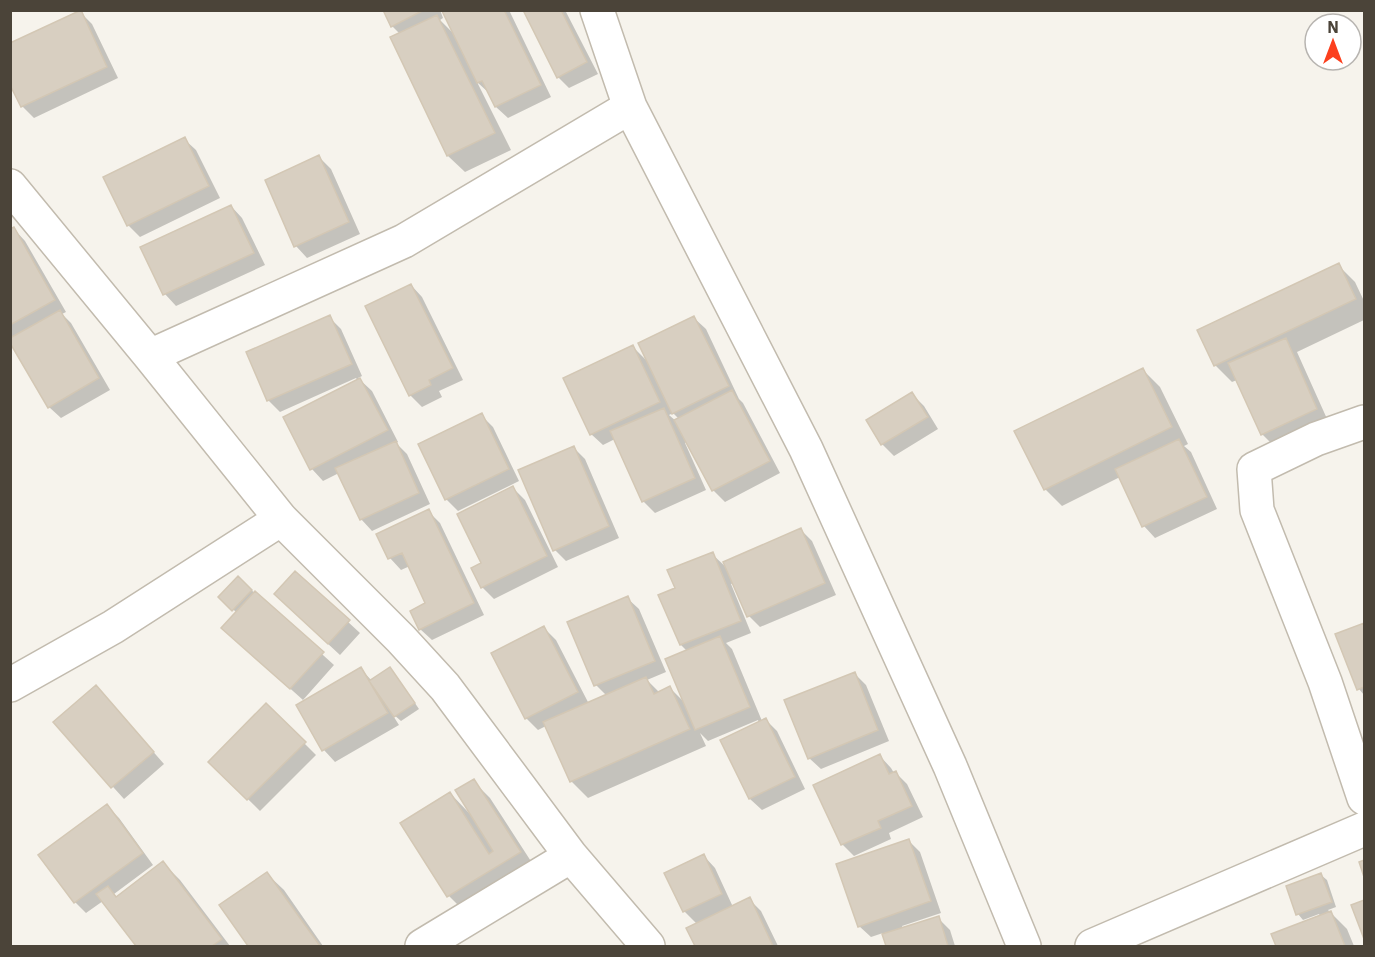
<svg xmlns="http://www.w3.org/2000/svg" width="1375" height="957" font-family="'IBM Plex Sans',sans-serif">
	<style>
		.shadow { fill: #0003; fill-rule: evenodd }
		.building { fill: #d8cfc1; stroke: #d3c7b4; stroke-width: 1.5 }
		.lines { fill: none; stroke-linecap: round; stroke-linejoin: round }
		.street-casing { stroke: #c2bbae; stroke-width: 36 }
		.street { stroke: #fff; stroke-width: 33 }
	</style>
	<rect width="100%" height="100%" fill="#f6f3ec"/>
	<!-- shadow -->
	<path class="shadow" d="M 384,10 L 440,10 L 443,18 L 440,20 L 454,34 L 444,12 L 446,10 L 509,10 L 551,97 L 508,118 L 496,107 L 489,93 L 477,82 L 511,150 L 465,172 L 448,156 L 392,38 L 400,34 L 392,26 Z
		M 524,10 L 565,10 L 598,74 L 569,88 L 558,77 Z
		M 80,12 L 92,24 L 118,78 L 34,118 L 22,106 Z
		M 184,139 L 196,150 L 220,198 L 140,237 L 128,225 Z
		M 319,157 L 331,169 L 360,234 L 307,258 L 296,246 Z
		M 231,206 L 242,218 L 265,265 L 176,306 L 165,294 L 142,248 Z
		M 14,229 L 25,241 L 66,312 L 62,314 L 71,323 L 110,390 L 61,418 L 49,407 L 10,341 L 10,231 Z
		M 1338,265 L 1355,282 L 1364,301 L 1364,320 L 1297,352 L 1328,421 L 1273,445 L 1262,434 L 1237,380 L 1232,382 L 1215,365 Z
		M 411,285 L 422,297 L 463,380 L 439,391 L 442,397 L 422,407 L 410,395 Z
		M 329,317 L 341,329 L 362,376 L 358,378 L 372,391 L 398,442 L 396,443 L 407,454 L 430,504 L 372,531 L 361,519 L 339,473 L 323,481 L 312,469 L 358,381 L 356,378 L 280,412 L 268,400 Z
		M 694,318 L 706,329 L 739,399 L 743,403 L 780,473 L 725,502 L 713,490 L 687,441 L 685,443 L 706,490 L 655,513 L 643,501 L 615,439 L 603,445 L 591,434 L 632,346 L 648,362 ZM 673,413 L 679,419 L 676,421 L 669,415 Z
		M 1143,370 L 1160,387 L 1188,444 L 1184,446 L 1191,452 L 1217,509 L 1155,538 L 1144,526 L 1120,477 L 1062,506 L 1045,489 Z
		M 912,394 L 924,406 L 938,429 L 894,456 L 882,444 Z
		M 481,415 L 493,427 L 519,481 L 458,511 L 446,499 Z
		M 573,447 L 585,459 L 619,538 L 566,561 L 555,550 Z
		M 513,488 L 525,500 L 558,567 L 494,599 L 482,587 L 483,564 Z
		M 428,511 L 440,523 L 484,615 L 432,640 L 420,629 L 427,604 L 410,566 L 401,570 L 390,558 Z
		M 801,530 L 812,541 L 836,595 L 760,627 L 749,616 L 734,583 L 731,584 L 751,633 L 726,643 L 732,649 L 762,721 L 765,719 L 777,731 L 805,789 L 762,810 L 750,799 L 722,741 L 759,723 L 758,720 L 708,741 L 700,733 L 706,746 L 588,798 L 571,781 L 546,726 L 538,730 L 526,718 L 493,654 L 544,628 L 556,640 L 589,704 L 607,696 L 596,685 L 627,598 L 639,609 L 666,672 L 647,680 L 660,693 L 670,688 L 686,704 L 687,651 L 681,645 L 677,589 L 712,554 L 728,569 Z
		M 295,573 L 360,633 L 340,655 L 287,606 Z
		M 238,578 L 334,665 L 303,700 L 235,639 L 237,613 L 220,597 Z
		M 1364,624 L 1364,695 L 1359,689 L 1337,635 Z
		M 361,669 L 372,681 L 395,674 L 419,709 L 401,721 L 393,714 L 392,714 L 399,725 L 335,762 L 324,750 L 298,706 Z
		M 854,673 L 866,685 L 889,741 L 821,769 L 809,758 Z
		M 107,699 L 164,764 L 124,799 L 55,723 Z
		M 266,705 L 316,755 L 260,811 L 210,762 Z
		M 880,756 L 891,768 L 894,773 L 896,773 L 907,784 L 923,817 L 889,833 L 891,839 L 854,856 L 842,844 L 815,786 Z
		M 473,781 L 490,798 L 536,869 L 466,913 L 449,896 L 402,823 L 450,793 L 469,813 Z
		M 107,806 L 119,818 L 153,865 L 114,894 L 117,897 L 163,863 L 180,880 L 230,946 L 138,946 L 103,901 L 86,913 L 75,902 Z
		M 908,840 L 920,852 L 941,913 L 902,926 L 903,929 L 938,918 L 950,930 L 955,946 L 888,946 L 883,933 L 871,937 L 859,926 Z
		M 704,856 L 715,868 L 733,907 L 749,899 L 761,911 L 778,946 L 696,946 L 688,929 L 697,924 L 684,911 Z
		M 267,874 L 284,890 L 323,946 L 249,946 L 221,906 Z
		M 1321,875 L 1327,880 L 1336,907 L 1328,910 L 1347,929 L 1354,946 L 1278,946 L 1273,935 L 1320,916 L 1319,914 L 1303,920 L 1298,914 Z"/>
	<!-- building -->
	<path class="building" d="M 81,10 L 107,67 L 21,107 L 10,85 L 10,43 Z
		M 383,10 L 424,10 L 391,27 Z
		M 504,10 L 541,85 L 495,107 L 482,81 L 477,83 L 442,11 Z
		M 523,10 L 561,10 L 587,62 L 557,78 Z
		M 437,15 L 495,133 L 447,156 L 390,37 Z
		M 185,137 L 209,186 L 127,226 L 103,177 Z
		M 319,155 L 349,222 L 294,247 L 265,180 Z
		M 231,205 L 254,253 L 163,295 L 140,247 Z
		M 14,227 L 55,300 L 10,325 L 10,229 Z
		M 1339,263 L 1356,299 L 1214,366 L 1197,330 Z
		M 411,284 L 453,368 L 429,380 L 431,385 L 409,396 L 365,306 Z
		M 60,310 L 99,378 L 48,408 L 10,343 L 10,338 Z
		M 330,315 L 352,364 L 267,401 L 246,352 Z
		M 694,316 L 729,386 L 672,414 L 638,343 Z
		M 1286,338 L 1317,409 L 1261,435 L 1228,363 Z
		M 633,345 L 660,402 L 590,435 L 563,378 Z
		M 1143,368 L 1172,427 L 1044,490 L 1014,431 Z
		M 360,378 L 388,430 L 310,470 L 283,417 Z
		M 732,390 L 770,461 L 712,491 L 674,420 Z
		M 912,392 L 928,417 L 881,445 L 866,420 Z
		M 664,408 L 695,478 L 642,502 L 610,431 Z
		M 482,413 L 509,469 L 445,500 L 418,444 Z
		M 1179,439 L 1207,497 L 1142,527 L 1115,469 Z
		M 396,441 L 419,493 L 360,520 L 335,468 Z
		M 574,446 L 609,526 L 553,551 L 518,470 Z
		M 513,486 L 547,556 L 481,588 L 471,568 L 481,563 L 457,514 Z
		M 429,509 L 474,603 L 419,630 L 410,611 L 425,603 L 402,553 L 388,559 L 376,534 Z
		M 801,528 L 825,583 L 747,617 L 723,562 Z
		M 713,552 L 741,621 L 680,645 L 658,595 L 675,588 L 667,570 Z
		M 295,571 L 350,620 L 328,644 L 274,594 Z
		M 238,576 L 252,590 L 232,611 L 218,597 Z
		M 255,591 L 324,652 L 290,689 L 221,628 Z
		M 628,596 L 655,661 L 594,686 L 567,622 Z
		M 1364,623 L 1364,687 L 1357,690 L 1335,634 Z
		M 544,626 L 578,692 L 525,719 L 491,653 Z
		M 720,636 L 750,707 L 695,730 L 665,659 Z
		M 361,667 L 388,713 L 322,751 L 296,705 Z
		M 390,667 L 415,703 L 394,717 L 369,681 Z
		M 855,672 L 878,730 L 808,759 L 784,700 Z
		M 646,677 L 654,694 L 670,686 L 690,729 L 570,782 L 543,722 Z
		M 96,685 L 154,752 L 111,788 L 53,722 Z
		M 266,703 L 306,742 L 247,800 L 208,762 Z
		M 766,718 L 795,777 L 749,799 L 720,740 Z
		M 880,754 L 889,774 L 896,771 L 912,806 L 878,821 L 881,828 L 841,845 L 813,785 Z
		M 474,779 L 521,852 L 447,897 L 400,823 L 450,792 L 489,854 L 493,851 L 455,790 Z
		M 107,804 L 143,853 L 74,903 L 38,855 Z
		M 909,839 L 931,901 L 858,927 L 836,864 Z
		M 704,854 L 722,894 L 683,912 L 664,873 Z
		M 1364,860 L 1364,877 L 1359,862 Z
		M 163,861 L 222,939 L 212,946 L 136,946 L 96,894 L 108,886 L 116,897 Z
		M 267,872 L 320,946 L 248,946 L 219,905 Z
		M 1321,873 L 1332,902 L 1296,915 L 1286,886 Z
		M 750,897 L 773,946 L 695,946 L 686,928 Z
		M 1364,900 L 1364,939 L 1351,905 Z
		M 1331,911 L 1345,946 L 1276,946 L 1271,934 Z
		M 939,916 L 948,946 L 886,946 L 882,934 Z"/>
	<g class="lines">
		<defs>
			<path id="street" d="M 597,10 L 630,107 L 806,449 L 950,766 L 1024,946
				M 10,186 L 150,356 L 281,519 L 401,639 L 445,687 L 571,856 L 648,946
				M 150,356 L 404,241 L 630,107
				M 1364,422 L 1316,439 L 1254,469 L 1257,510 L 1325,682 L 1364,798
				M 10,685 L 113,627 L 281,519
				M 422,946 L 571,856
				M 1092,946 L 1364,829"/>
		</defs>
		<!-- street casing -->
		<use href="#street" class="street-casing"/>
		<!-- street -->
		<use href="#street" class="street"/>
	</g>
	<!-- border -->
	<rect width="1375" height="957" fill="none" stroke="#4b4439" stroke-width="24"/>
	<!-- north arrow -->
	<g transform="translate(1333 42)"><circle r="28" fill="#ffffff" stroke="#b7b4b0" stroke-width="1.5"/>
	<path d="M0-4.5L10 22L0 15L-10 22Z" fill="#fc3f1d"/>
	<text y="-9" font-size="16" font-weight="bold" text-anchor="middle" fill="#4b4439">N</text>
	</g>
</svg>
